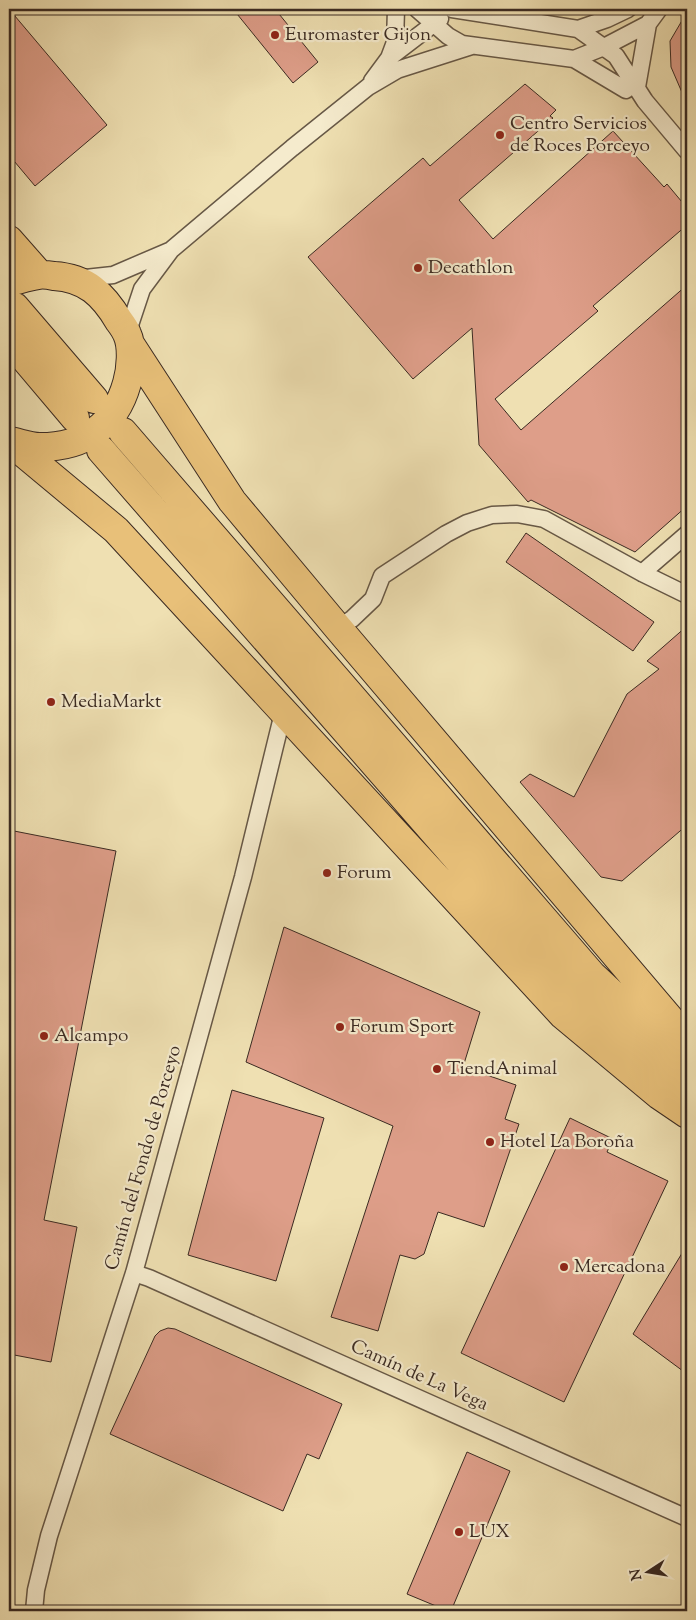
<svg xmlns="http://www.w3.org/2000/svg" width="696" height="1620" font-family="'Sorts Mill Goudy',serif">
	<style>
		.building { fill: #de9e89; stroke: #3a2a22 }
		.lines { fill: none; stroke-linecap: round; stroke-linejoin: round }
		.minor-casing { stroke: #675846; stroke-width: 19 }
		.trunk-casing { stroke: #3a2a22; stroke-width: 30 }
		.minor { stroke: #f5ebcd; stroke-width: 16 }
		.trunk { stroke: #e8c079; stroke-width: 28 }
		.poi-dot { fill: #8f2418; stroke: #f5ebcd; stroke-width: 2 }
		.labels { text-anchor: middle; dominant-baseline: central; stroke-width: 4.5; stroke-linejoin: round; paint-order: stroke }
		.poi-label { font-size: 19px; fill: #3a2a22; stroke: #f5ebcd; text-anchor: start }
		.street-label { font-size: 19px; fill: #3a2a22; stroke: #f5ebcd }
	</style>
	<rect width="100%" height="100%" fill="#efe0b2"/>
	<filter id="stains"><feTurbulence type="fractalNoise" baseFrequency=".004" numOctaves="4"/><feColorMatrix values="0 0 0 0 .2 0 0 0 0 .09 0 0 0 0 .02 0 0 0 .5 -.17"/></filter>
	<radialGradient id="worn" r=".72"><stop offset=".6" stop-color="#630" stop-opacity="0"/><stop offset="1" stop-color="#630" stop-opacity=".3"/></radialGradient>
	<!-- building -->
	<path class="building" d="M 9,9 L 107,125 L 35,186 L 9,155 Z
		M 233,9 L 275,9 L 318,62 L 293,83 Z
		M 687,12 L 687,104 L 671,67 L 670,41 Z
		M 525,84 L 556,110 L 550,116 L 553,118 L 459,200 L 493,239 L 613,131 L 664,187 L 667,184 L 687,208 L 687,225 L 593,306 L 598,311 L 495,399 L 521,430 L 687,285 L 687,506 L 635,552 L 531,500 L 528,502 L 479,445 L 472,328 L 413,379 L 308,257 L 423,158 L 430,166 Z
		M 526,533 L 654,622 L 633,651 L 506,562 Z
		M 687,626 L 687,825 L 622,881 L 601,877 L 520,782 L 530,774 L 574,797 L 627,694 L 659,669 L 647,661 Z
		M 9,830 L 116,851 L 44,1220 L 77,1227 L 51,1362 L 9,1354 Z
		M 284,927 L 480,1012 L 463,1067 L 516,1085 L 505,1119 L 519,1124 L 484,1227 L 438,1212 L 424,1254 L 415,1259 L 400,1255 L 378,1331 L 331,1317 L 393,1126 L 246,1062 Z
		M 232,1090 L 324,1118 L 276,1281 L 188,1255 Z
		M 570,1118 L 613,1139 L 607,1152 L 668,1181 L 564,1402 L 461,1353 Z
		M 687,1245 L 687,1374 L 633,1334 Z
		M 168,1328 L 175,1329 L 342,1404 L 319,1459 L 307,1454 L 283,1511 L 110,1434 L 155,1336 L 160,1331 Z
		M 467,1452 L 510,1471 L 451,1611 L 448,1611 L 407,1594 Z"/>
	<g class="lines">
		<defs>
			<path id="minor" d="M 417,9 L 448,36 L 462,44 L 574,59 L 604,47 L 648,24 L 659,9
				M 452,9 L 578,29 L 607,19 L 628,9
				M 578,29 L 616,56 L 645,101 L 687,151
				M 389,58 L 395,42 L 396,9
				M 574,59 L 626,90
				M 372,81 L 389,58 L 440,19
				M 637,87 L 648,24
				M 76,279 L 113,275 L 169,251
				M 127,334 L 142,289 L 171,250 L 292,148 L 368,87 L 397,70 L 472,46
				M 642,573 L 687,534
				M 338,628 L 352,619 L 373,599 L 382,576 L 446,534 L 467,523 L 492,515 L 517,514 L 544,519 L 642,573 L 687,595
				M 134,1273 L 149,1278 L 687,1518
				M 34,1611 L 36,1590 L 49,1536 L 134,1273 L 243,877 L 283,713"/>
			<path id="trunk" d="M 9,240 L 39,274
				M 9,282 C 18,280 29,276 38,275 C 43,274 49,275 54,276 C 86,278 103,294 119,321 C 122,325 125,329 127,334 C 133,347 131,369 127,383 C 115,426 84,447 40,447 C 30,447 20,443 10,441
				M 15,307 L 94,399
				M 9,340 L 75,418
				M 130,344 L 232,501 L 338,628 L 687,1039
				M 123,432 L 592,975 L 687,1064
				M 9,441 L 116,530 L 563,1015 L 659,1095 L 687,1114
				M 101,450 L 576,995 L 678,1088"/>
		</defs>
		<!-- minor casing -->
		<use href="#minor" class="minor-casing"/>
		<!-- trunk casing -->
		<use href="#trunk" class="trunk-casing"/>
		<!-- minor -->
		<use href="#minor" class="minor"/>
		<!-- trunk -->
		<use href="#trunk" class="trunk"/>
	</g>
	<!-- markers -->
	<g class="poi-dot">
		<circle cx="275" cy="35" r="5"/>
		<circle cx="500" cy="135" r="5"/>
		<circle cx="418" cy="268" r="5"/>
		<circle cx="51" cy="702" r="5"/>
		<circle cx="327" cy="873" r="5"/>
		<circle cx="340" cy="1027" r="5"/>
		<circle cx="44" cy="1036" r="5"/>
		<circle cx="437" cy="1069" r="5"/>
		<circle cx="490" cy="1142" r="5"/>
		<circle cx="564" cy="1267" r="5"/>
		<circle cx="459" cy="1532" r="5"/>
	</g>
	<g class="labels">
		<!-- poi labels -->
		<g class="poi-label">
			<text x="285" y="35">Euromaster Gijon</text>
			<text x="510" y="124">Centro Servicios<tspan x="510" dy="22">de Roces Porceyo</tspan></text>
			<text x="428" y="268">Decathlon</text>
			<text x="61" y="702">MediaMarkt</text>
			<text x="337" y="873">Forum</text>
			<text x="350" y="1027">Forum Sport</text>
			<text x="54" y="1036">Alcampo</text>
			<text x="447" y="1069">TiendAnimal</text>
			<text x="500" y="1142">Hotel La Boroña</text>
			<text x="574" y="1267">Mercadona</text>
			<text x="469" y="1532">LUX</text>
		</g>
		<!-- street labels -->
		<g class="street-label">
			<text transform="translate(144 1158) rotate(-74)">Camín del Fondo de Porceyo</text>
			<text transform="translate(419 1376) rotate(24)">Camín de La Vega</text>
		</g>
	</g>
	<!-- margin -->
	<rect width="696" height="1620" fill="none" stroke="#efe0b2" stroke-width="30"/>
	<rect x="10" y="10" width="676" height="1600" fill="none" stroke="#3a2a22" stroke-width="2.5"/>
	<rect x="15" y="15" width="666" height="1590" fill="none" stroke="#3a2a22"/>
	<!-- north arrow -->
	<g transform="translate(648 1572) rotate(258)" stroke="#f5ebcd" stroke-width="4" paint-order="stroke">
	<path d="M0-4L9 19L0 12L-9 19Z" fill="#3a2a22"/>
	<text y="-8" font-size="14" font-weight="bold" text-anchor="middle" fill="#3a2a22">N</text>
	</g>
	<rect width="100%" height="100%" filter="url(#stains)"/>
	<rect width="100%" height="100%" fill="url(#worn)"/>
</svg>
